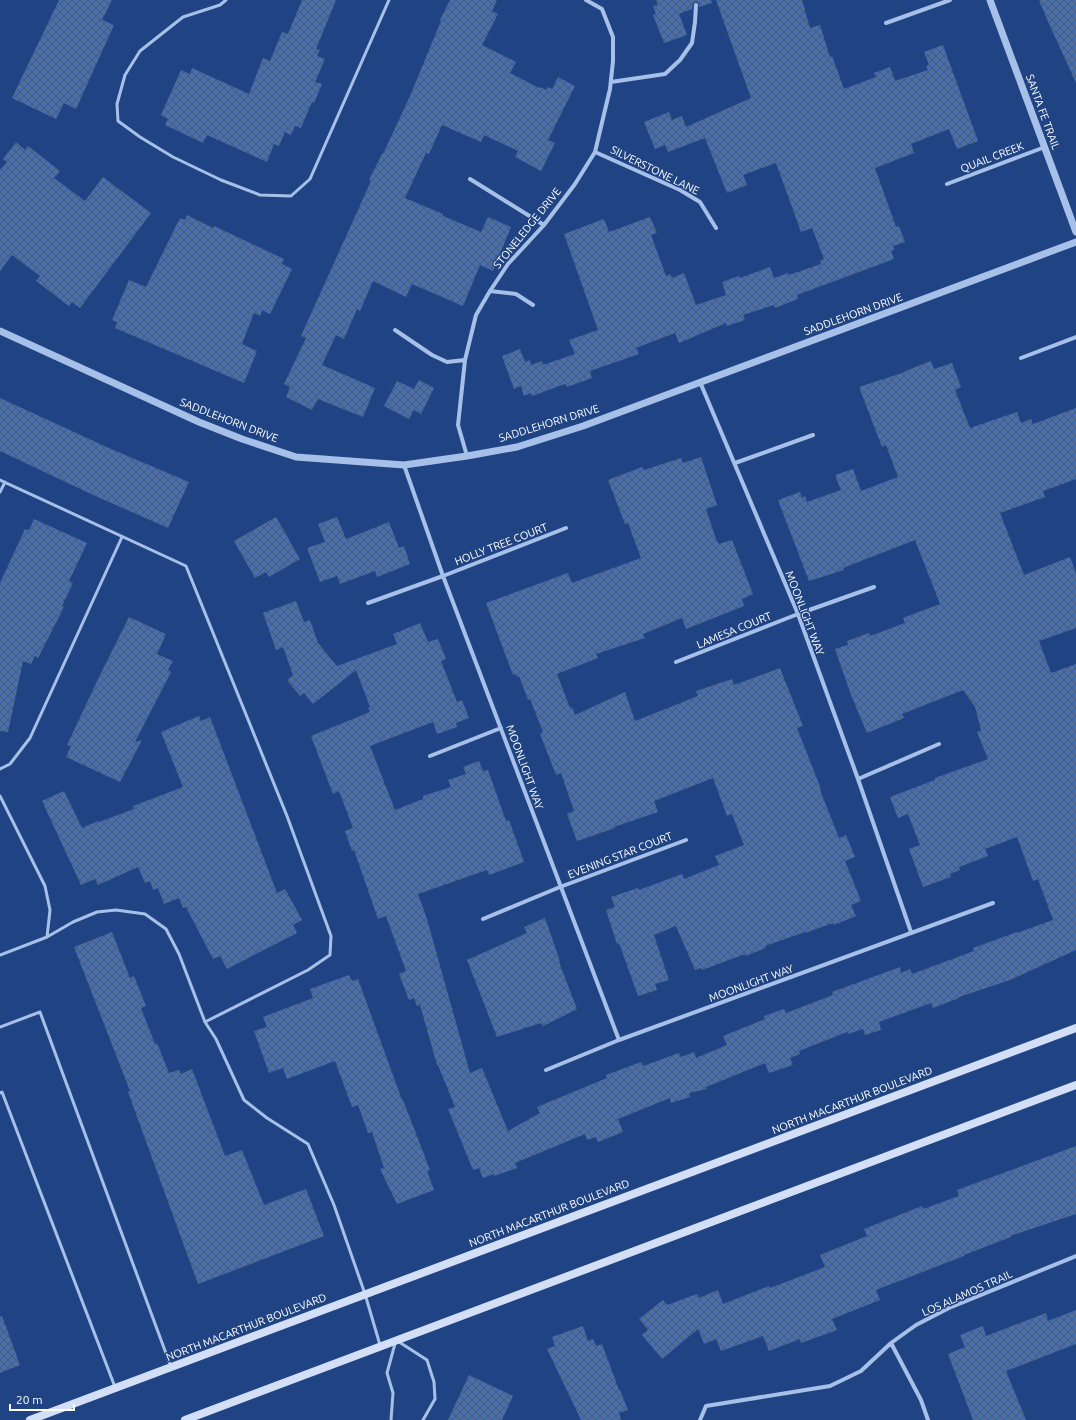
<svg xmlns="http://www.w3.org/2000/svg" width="1076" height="1420" font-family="Ubuntu,sans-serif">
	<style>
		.building { fill: url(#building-cross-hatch) }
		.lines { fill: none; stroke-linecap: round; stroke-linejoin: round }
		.service { stroke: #a7c0e9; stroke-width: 3 }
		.minor { stroke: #a7c0e9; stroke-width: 4 }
		.tertiary { stroke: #a7c0e9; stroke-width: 7 }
		.secondary { stroke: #d2dff7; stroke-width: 8 }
		.labels { text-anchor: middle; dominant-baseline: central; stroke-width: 3; stroke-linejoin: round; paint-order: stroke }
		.street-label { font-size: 11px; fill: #fff; stroke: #204483 }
	</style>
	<defs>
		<pattern id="building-cross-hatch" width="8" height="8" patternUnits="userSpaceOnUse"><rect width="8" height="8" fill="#486eac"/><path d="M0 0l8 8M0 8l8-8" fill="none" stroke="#4a5a72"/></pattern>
	</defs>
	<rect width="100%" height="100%" fill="#204483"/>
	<!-- building -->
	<path class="building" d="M 59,0 L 112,0 L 102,20 L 114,25 L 76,109 L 64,103 L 56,119 L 12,98 Z
		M 302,0 L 336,0 L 316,49 L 320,50 L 317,56 L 325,59 L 315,82 L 322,84 L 314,103 L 312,102 L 301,128 L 295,126 L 291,135 L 285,132 L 279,146 L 274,144 L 267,162 L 207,135 L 203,143 L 165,125 L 168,119 L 161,115 L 181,70 L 190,74 L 192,68 L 249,94 L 263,58 L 270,61 L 282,32 L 288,34 Z
		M 450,0 L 497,0 L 492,11 L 498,14 L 482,45 L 516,62 L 510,73 L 539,88 L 540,87 L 546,90 L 548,87 L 552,89 L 558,77 L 575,86 L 548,140 L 555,143 L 541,171 L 515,157 L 518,151 L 484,135 L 481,142 L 442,125 L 429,154 L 426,153 L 405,198 L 443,214 L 443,216 L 481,232 L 488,217 L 511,227 L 493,271 L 480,265 L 463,306 L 412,284 L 406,297 L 373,281 L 360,311 L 357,309 L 344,339 L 336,335 L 322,365 L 375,388 L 363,417 L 318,399 L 312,410 L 286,397 L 290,387 L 284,384 L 306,338 L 301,336 L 371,181 L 369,180 L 382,154 L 383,154 L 410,96 L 441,21 L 440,20 Z
		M 656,0 L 711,0 L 712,3 L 699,7 L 698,2 L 695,2 L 693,4 L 692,9 L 679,14 L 687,35 L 664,43 L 653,15 L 656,14 L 653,6 L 658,5 Z
		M 716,0 L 802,0 L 810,28 L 820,25 L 830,57 L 832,56 L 844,89 L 876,77 L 874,73 L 890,67 L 895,81 L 928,70 L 926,66 L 929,65 L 924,52 L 943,45 L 978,141 L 957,149 L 949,129 L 911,144 L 914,153 L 875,168 L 896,227 L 899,226 L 905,242 L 893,246 L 894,250 L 891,251 L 894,259 L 797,295 L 798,299 L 775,308 L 774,305 L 743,315 L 745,320 L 727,326 L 726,323 L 679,343 L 675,333 L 636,348 L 639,354 L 590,371 L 592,378 L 567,387 L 565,384 L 532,396 L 531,393 L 524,396 L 521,386 L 514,389 L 502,356 L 520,349 L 525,362 L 530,360 L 531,365 L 542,361 L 543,365 L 575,354 L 569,340 L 598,330 L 564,234 L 604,219 L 609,232 L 650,217 L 657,233 L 651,235 L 666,276 L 670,274 L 672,278 L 684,273 L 696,305 L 726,295 L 722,282 L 739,276 L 740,278 L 770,267 L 774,278 L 788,273 L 789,275 L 821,264 L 820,261 L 824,259 L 812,228 L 801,232 L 776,163 L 743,175 L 747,185 L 727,193 L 705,138 L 668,152 L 665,145 L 655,149 L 644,122 L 669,112 L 672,120 L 682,116 L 686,127 L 751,98 Z
		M 1039,0 L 1076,0 L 1076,83 L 1046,17 Z
		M 16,142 L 25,150 L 28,146 L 60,171 L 54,178 L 85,201 L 103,177 L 151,213 L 80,308 L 72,302 L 69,306 L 36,281 L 40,276 L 12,255 L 0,271 L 0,170 L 7,162 L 3,159 Z
		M 187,215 L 213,228 L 214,226 L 284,259 L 282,264 L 292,269 L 270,314 L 262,310 L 260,316 L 254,313 L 242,344 L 257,351 L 244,383 L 115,328 L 117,322 L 112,320 L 129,280 L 146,287 L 180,218 L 185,220 Z
		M 931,361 L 934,369 L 952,363 L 961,387 L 955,390 L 970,428 L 1017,412 L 1021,423 L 1031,419 L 1033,424 L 1076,408 L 1076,479 L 1043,491 L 1045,497 L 1000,513 L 1024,575 L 1070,557 L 1076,573 L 1076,628 L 1039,641 L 1051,673 L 1076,664 L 1076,950 L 1010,980 L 959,997 L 959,998 L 933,1008 L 931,1003 L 879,1022 L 881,1030 L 865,1035 L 863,1029 L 848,1034 L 847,1032 L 799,1051 L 800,1054 L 790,1058 L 793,1065 L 769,1073 L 765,1063 L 706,1087 L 707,1089 L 689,1093 L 690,1097 L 671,1103 L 670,1098 L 618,1119 L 623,1132 L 598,1142 L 596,1137 L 587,1140 L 585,1134 L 515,1163 L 517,1168 L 494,1176 L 494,1174 L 483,1178 L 479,1168 L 473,1170 L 448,1109 L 455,1107 L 438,1065 L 437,1065 L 420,1005 L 417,1006 L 414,998 L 409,1000 L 399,974 L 406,971 L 386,916 L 378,919 L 354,850 L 352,851 L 345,831 L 353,828 L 339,791 L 333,794 L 311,736 L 370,712 L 368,708 L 370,707 L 356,670 L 313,704 L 304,693 L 300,696 L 287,680 L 293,675 L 283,647 L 276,650 L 263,613 L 296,601 L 304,622 L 310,620 L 318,643 L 337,666 L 397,644 L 393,634 L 420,623 L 428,642 L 438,639 L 446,659 L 441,661 L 457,702 L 462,700 L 469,718 L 456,723 L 457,727 L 437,734 L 433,722 L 370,746 L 395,810 L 423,799 L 423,796 L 451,787 L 448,780 L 466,774 L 463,767 L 479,761 L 483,771 L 488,770 L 506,821 L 509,820 L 524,862 L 489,875 L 487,870 L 418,894 L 427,919 L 470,1073 L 482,1068 L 508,1131 L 540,1113 L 537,1107 L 607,1078 L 606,1075 L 641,1062 L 643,1066 L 679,1053 L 681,1057 L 694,1052 L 696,1058 L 727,1045 L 723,1036 L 765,1019 L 764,1016 L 784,1009 L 786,1013 L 833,995 L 832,992 L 900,967 L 901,973 L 910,969 L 912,974 L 974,951 L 973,948 L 1017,932 L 1017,933 L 1053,920 L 1038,879 L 1033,881 L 1017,837 L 985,849 L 988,856 L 959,867 L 960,870 L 950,874 L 951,877 L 923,887 L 909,849 L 920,845 L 908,814 L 898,818 L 890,797 L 935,780 L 935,778 L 988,759 L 977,732 L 981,730 L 975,707 L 963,690 L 902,714 L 904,718 L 867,733 L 851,695 L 835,649 L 848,645 L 847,641 L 869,633 L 870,636 L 905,623 L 903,618 L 940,604 L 915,540 L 843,568 L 844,570 L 809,581 L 778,500 L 800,492 L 802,498 L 805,496 L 807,502 L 841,490 L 835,475 L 853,469 L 861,491 L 898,477 L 886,445 L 882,447 L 859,387 L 905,372 L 905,371 Z
		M 419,380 L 434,388 L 421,414 L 414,410 L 409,419 L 384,406 L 397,381 L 414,389 Z
		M 0,398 L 111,449 L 189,482 L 168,528 L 91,494 L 0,451 Z
		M 701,457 L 717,505 L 706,509 L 717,542 L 718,542 L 719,544 L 732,540 L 753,594 L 742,599 L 744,606 L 686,629 L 682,618 L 643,634 L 645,638 L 596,654 L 598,658 L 557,674 L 570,708 L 572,707 L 575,715 L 625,692 L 635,721 L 698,696 L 696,691 L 732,679 L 734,685 L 780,668 L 803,726 L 797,728 L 821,789 L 820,790 L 839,838 L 846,835 L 855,857 L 845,861 L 861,901 L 851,905 L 856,916 L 834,925 L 833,923 L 805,933 L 805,932 L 765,946 L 766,948 L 745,956 L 745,954 L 702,970 L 701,968 L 695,970 L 676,926 L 654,935 L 669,980 L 655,984 L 657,990 L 638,996 L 619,943 L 617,944 L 606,910 L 615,907 L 611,897 L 638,888 L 639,890 L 682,874 L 684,879 L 719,865 L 715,856 L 744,845 L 732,814 L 727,816 L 713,778 L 654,801 L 658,812 L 614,827 L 615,828 L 577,841 L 567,814 L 574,811 L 561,773 L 556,775 L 540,734 L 543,732 L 530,699 L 528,700 L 519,676 L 517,677 L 516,674 L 513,675 L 486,603 L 568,573 L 572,583 L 641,558 L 628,523 L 625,524 L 608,480 L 642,467 L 644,470 L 681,458 L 683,463 Z
		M 276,517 L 300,559 L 269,577 L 266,572 L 255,578 L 234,541 Z
		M 337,517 L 346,539 L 389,522 L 399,548 L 404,546 L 410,564 L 377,577 L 375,571 L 340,584 L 337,576 L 320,582 L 307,548 L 325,542 L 318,524 Z
		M 34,519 L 87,543 L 69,581 L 73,583 L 62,606 L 64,607 L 38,658 L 35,656 L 31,664 L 23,661 L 8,732 L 0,731 L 0,583 L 25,529 L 29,530 Z
		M 129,617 L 166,634 L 157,654 L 173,661 L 168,670 L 171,672 L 135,742 L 142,740 L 120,782 L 66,757 L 71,746 L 67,745 L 99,677 Z
		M 199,716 L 201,721 L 210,717 L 277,893 L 285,889 L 302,920 L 293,925 L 297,933 L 227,969 L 220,956 L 213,959 L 186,907 L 183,908 L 179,898 L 164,904 L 158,888 L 153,890 L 150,881 L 145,883 L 138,867 L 98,885 L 95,879 L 81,885 L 42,801 L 64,791 L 82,828 L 98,821 L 99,822 L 134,809 L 133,806 L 183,787 L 161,732 Z
		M 545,918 L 560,961 L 559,962 L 577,1009 L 543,1026 L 541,1023 L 497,1037 L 467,960 L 527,933 L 524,927 Z
		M 112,932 L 130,978 L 134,976 L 146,1006 L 141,1008 L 155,1044 L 157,1043 L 169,1073 L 179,1070 L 181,1074 L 192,1069 L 225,1156 L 242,1150 L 264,1205 L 306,1189 L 324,1236 L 198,1284 L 128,1092 L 130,1091 L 74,947 Z
		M 349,975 L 352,981 L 358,979 L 402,1100 L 403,1100 L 430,1170 L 427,1171 L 434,1190 L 397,1204 L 380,1169 L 384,1168 L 372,1132 L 368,1133 L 358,1105 L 352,1107 L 335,1061 L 287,1079 L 283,1068 L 269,1073 L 254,1031 L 267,1027 L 263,1017 L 313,998 L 310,989 Z
		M 1076,1146 L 1076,1214 L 1010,1236 L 1011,1237 L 964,1255 L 964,1256 L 876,1290 L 880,1300 L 832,1319 L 837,1330 L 801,1343 L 800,1339 L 769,1351 L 763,1336 L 721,1351 L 716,1339 L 704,1344 L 698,1329 L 662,1359 L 642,1335 L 648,1330 L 639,1319 L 663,1300 L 667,1305 L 697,1294 L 699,1298 L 718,1290 L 723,1304 L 769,1286 L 770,1288 L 825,1267 L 820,1255 L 867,1236 L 864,1229 L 922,1206 L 923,1209 L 959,1196 L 957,1190 Z
		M 1076,1310 L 1076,1344 L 1006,1371 L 1026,1420 L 973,1420 L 948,1354 L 965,1347 L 960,1335 L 983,1326 L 986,1336 L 1046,1313 L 1048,1321 Z
		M 2,1316 L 20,1365 L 0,1373 L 0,1317 Z
		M 583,1326 L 588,1341 L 593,1339 L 596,1346 L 602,1344 L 619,1390 L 620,1390 L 628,1410 L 619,1413 L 621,1420 L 581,1420 L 547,1349 L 555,1346 L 552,1337 Z
		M 469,1375 L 513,1396 L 502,1420 L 448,1420 Z"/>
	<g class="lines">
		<!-- service -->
		<path class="service" d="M 226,0 L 220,5 L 183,17 L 140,51 L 125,75 L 117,104 L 118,121 L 140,137 L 173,157 L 221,180 L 260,195 L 291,196 L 310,179 L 389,0
			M 0,480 L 186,566 L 287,816 L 331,936 L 330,955 L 308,970 L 205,1022
			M 0,492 L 5,482
			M 0,769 L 10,764 L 30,738 L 122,537
			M 0,796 L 45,886 L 50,910 L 47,937
			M 0,955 L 47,937 L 73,922 L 97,912 L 116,910 L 145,914 L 166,929 L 179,954 L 205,1022 L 216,1039 L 244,1100 L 267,1118 L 308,1144 L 334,1205 L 365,1294 L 380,1345
			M 0,1027 L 40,1012 L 171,1367
			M 0,1093 L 2,1092 L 115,1387
			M 391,1420 L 393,1393 L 387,1373 L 396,1340 L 427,1360 L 434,1382 L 435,1399 L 423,1420"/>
		<!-- minor -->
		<path class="minor" d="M 886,23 L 950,0
			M 611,82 L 665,74 L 680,60 L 692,43 L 695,22 L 696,5
			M 595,152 L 680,190 L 700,202 L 716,228
			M 470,179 L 544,225
			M 947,184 L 1045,147
			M 490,291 L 516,294 L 533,305
			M 395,330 L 432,355 L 447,362 L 465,360
			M 1021,358 L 1076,337
			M 700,382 L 798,614 L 858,779 L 911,932
			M 467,456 L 458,425 L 465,360 L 476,315 L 490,291 L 508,264 L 544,225 L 575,184 L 595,152 L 610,89 L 613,61 L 613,37 L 602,9 L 586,0
			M 735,463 L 813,435
			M 404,465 L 443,576 L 619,1040
			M 368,603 L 443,576 L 566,528
			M 676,662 L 798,614 L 874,587
			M 430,756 L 501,728
			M 858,779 L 939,744
			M 483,919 L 560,887 L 686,840
			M 546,1070 L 619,1040 L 993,903
			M 891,1343 L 921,1400 L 928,1420
			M 700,1420 L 706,1406 L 830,1386 L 861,1371 L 891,1343 L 916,1325 L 949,1308 L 1076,1256"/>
		<!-- tertiary -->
		<path class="tertiary" d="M 990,0 L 1076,232
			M 0,331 L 199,422 L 242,439 L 296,457 L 404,465 L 467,456 L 517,447 L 583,426 L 1076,242"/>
		<!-- secondary -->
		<path class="secondary" d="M 30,1420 L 1076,1028
			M 185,1420 L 1076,1085"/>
	</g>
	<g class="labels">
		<!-- street labels -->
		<g class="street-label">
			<text transform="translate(1043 112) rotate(70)">SANTA FE TRAIL</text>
			<text transform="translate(992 157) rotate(-21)">QUAIL CREEK</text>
			<text transform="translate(655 170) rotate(26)">SILVERSTONE LANE</text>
			<text transform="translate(527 228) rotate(-51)">STONELEDGE DRIVE</text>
			<text transform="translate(853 314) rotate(-20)">SADDLEHORN DRIVE</text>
			<text transform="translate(229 420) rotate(21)">SADDLEHORN DRIVE</text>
			<text transform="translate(549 423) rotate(-17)">SADDLEHORN DRIVE</text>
			<text transform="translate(501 544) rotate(-21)">HOLLY TREE COURT</text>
			<text transform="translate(805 613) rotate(69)">MOONLIGHT WAY</text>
			<text transform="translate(734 630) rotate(-22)">LAMESA COURT</text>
			<text transform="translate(525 767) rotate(70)">MOONLIGHT WAY</text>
			<text transform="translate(620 855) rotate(-21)">EVENING STAR COURT</text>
			<text transform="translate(751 983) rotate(-20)">MOONLIGHT WAY</text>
			<text transform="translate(852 1100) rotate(-21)">NORTH MACARTHUR BOULEVARD</text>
			<text transform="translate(549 1213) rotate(-21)">NORTH MACARTHUR BOULEVARD</text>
			<text transform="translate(967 1293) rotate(-24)">LOS ALAMOS TRAIL</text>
			<text transform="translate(246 1327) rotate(-21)">NORTH MACARTHUR BOULEVARD</text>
		</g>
	</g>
	<!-- scale -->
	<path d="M10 1404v6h64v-6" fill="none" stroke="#ffffff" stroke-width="2"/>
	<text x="16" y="1404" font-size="12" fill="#ffffff" stroke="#204483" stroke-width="3" paint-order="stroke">20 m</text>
</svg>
